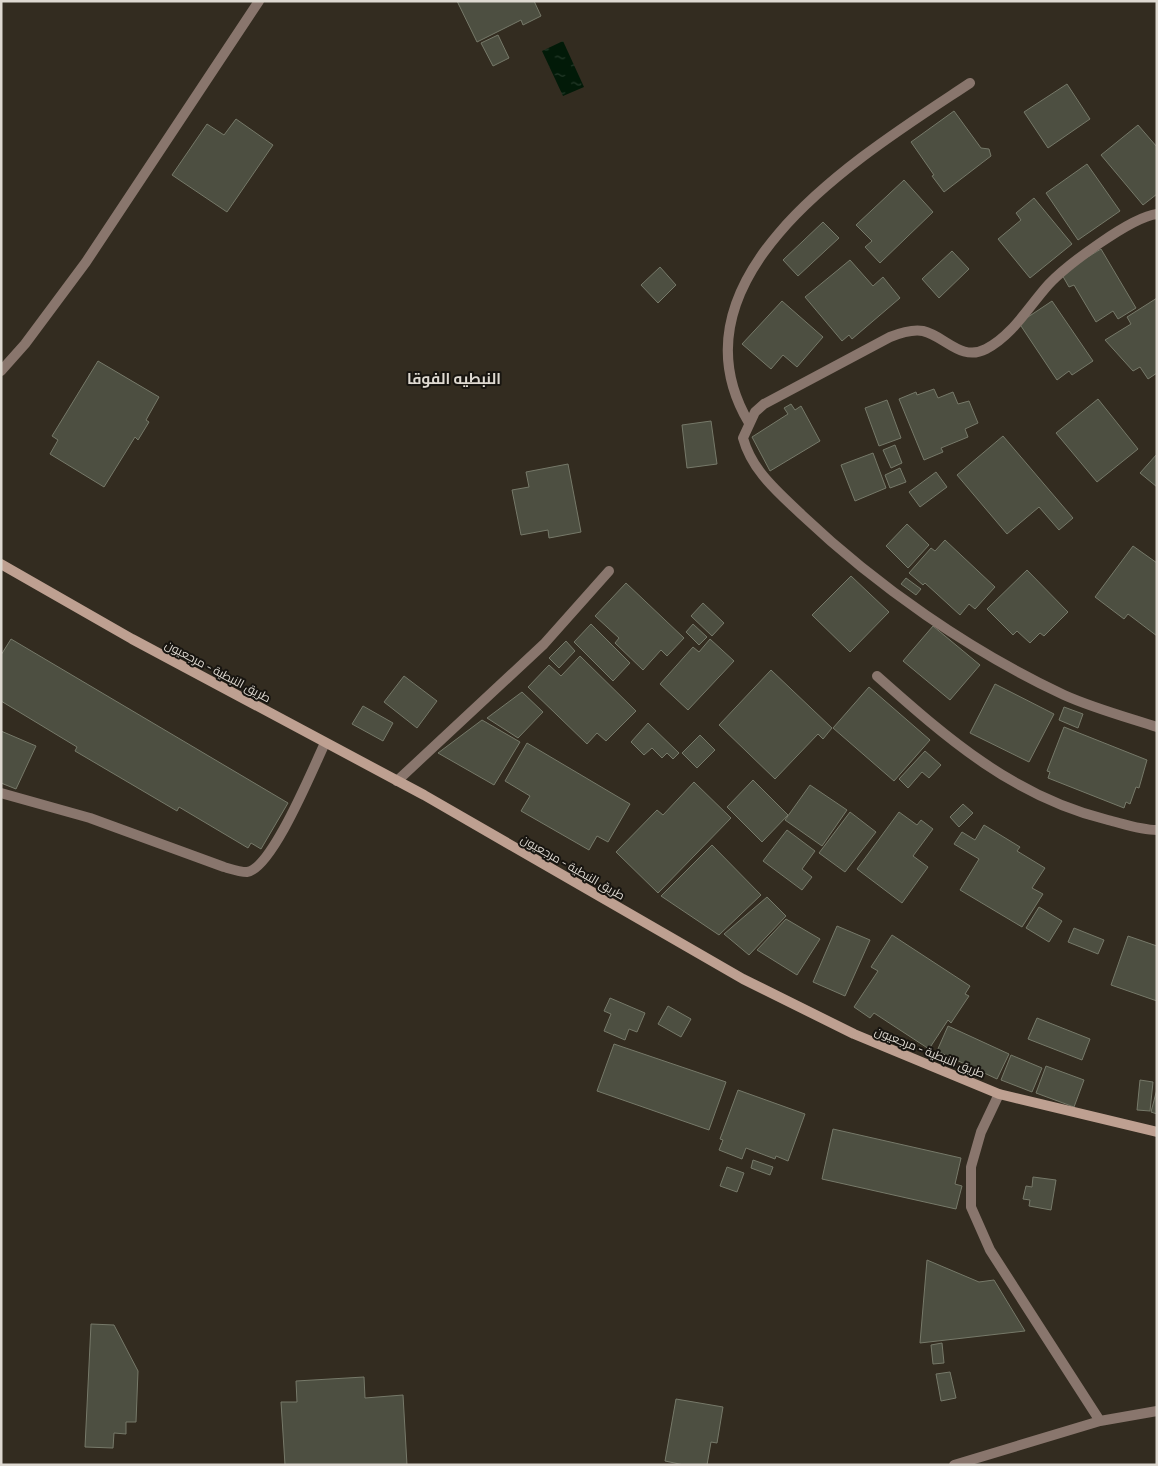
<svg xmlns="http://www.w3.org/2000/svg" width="1158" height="1466" font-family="'Titillium Web',Cairo,sans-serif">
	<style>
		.water { fill: url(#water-ripples) }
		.building { fill: #4d4f41; stroke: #767969 }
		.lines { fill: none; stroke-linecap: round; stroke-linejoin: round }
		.street { stroke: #89766d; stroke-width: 10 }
		.secondary { stroke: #bea091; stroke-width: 10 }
		.labels { text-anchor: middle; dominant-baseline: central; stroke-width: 4; stroke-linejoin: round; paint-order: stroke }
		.street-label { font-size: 12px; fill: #ded9d1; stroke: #181510 }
		.quarter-label { font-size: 15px; font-weight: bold; fill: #ded9d1; stroke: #181510 }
	</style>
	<defs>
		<pattern id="water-ripples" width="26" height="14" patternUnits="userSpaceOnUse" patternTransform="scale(1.25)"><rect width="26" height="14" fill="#021a08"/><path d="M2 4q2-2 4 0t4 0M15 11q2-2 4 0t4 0" fill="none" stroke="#263b2b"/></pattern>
	</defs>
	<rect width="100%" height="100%" fill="#332c20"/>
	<!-- water -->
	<path class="water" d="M 563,41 L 584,87 L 563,96 L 542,51 Z"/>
	<!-- building -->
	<path class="building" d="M 457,1 L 534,1 L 541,16 L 523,25 L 521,20 L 477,42 Z
		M 498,35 L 509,58 L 493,66 L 481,43 Z
		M 1067,84 L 1090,119 L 1048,148 L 1024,112 Z
		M 954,111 L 981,148 L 989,149 L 991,156 L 944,192 L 932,176 L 934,175 L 911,142 Z
		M 236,119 L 273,145 L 227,212 L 172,175 L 207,124 L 224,135 Z
		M 1138,125 L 1157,147 L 1157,194 L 1143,205 L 1101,155 Z
		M 1087,164 L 1120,211 L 1078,240 L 1046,193 Z
		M 904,180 L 933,212 L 880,263 L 865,247 L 872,241 L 856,225 Z
		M 1034,198 L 1072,244 L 1030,278 L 998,239 L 1021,220 L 1016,213 Z
		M 823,222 L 839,238 L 798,276 L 783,260 Z
		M 1101,249 L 1136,308 L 1118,319 L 1113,311 L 1096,322 L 1074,285 L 1069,287 L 1061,273 Z
		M 952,251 L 969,269 L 939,298 L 922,279 Z
		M 850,260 L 873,286 L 883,277 L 900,298 L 852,339 L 849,335 L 842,341 L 805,297 Z
		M 660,267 L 676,285 L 658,303 L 641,285 Z
		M 1157,298 L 1157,373 L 1148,379 L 1140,367 L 1133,371 L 1105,340 L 1131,324 L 1127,317 Z
		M 782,301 L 823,337 L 797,367 L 783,355 L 771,369 L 742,344 Z
		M 1052,301 L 1093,361 L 1072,375 L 1069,371 L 1057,380 L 1019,323 Z
		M 98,361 L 159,397 L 146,420 L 149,422 L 138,440 L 135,437 L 104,487 L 50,454 L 58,440 L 52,436 Z
		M 934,389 L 938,398 L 953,392 L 958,404 L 969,401 L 978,423 L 965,429 L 968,437 L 941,448 L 943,452 L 924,460 L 899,399 L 916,392 L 917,395 Z
		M 1098,399 L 1138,449 L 1097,482 L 1056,433 Z
		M 887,400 L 901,438 L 879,446 L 865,408 Z
		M 791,404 L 795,410 L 801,406 L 820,441 L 770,471 L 752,437 L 788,414 L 784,408 Z
		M 711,421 L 717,464 L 687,468 L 682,425 Z
		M 1003,436 L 1073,518 L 1059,530 L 1039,507 L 1007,534 L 957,475 Z
		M 895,445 L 902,463 L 891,468 L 883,450 Z
		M 873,453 L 886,488 L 855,501 L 841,465 Z
		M 1157,454 L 1157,487 L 1140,473 Z
		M 568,464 L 581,532 L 549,538 L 548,530 L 521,535 L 512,490 L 529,487 L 526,472 Z
		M 900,468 L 906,482 L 890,488 L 885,475 Z
		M 936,472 L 947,487 L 920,507 L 909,492 Z
		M 907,524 L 929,545 L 908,568 L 886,546 Z
		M 945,540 L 995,587 L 975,609 L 969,604 L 960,615 L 925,583 L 923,585 L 909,573 L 931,548 L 935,551 Z
		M 1133,546 L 1157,563 L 1157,636 L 1128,614 L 1124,619 L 1095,597 Z
		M 1027,570 L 1068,612 L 1044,636 L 1040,633 L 1030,643 L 1017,631 L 1013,635 L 987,609 Z
		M 851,576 L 889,612 L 850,652 L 812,615 Z
		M 906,578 L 921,589 L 916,595 L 901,584 Z
		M 626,583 L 684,638 L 667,656 L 661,650 L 643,670 L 615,643 L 619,638 L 595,616 Z
		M 703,603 L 724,623 L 712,636 L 691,616 Z
		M 591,624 L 630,663 L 613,681 L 574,642 Z
		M 693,624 L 707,637 L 699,645 L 686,632 Z
		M 933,626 L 980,665 L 950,700 L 903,661 Z
		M 11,639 L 288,803 L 261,849 L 251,843 L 248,848 L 179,807 L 177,811 L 75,751 L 77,747 L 1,701 L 1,655 Z
		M 710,639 L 734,661 L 688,710 L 660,684 L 693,647 L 699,652 Z
		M 566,641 L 575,651 L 559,668 L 549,658 Z
		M 580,656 L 636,711 L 606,741 L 597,733 L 587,744 L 528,687 L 549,665 L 561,676 Z
		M 771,670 L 832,728 L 823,739 L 818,734 L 775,779 L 719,725 Z
		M 404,676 L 437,701 L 417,728 L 384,702 Z
		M 995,684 L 1054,714 L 1029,762 L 970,733 Z
		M 869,687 L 930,740 L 894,781 L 833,728 Z
		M 522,692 L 543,712 L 518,738 L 487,718 Z
		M 363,706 L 393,723 L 383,741 L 352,724 Z
		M 1064,707 L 1083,714 L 1078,728 L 1059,720 Z
		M 482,720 L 520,742 L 494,785 L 438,753 Z
		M 648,723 L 679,753 L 673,759 L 667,753 L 662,758 L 652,748 L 644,755 L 631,742 Z
		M 1064,727 L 1147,760 L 1139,788 L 1136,787 L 1130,804 L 1126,802 L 1124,808 L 1048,778 L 1050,772 L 1047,771 Z
		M 1,731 L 36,746 L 16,789 L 1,783 Z
		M 700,735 L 715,750 L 697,768 L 682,753 Z
		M 527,743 L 630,804 L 608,842 L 597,836 L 589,850 L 521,811 L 530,796 L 505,781 Z
		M 925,751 L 941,765 L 929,778 L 922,772 L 908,788 L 899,779 Z
		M 753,780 L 788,815 L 762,842 L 727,807 Z
		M 694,782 L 731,818 L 658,893 L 616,852 L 657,810 L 663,815 Z
		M 810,785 L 847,810 L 822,846 L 785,820 Z
		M 963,804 L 973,813 L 959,827 L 950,817 Z
		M 850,812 L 876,832 L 845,872 L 819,853 Z
		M 899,812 L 917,825 L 921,820 L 933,829 L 913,856 L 928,867 L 902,903 L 857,869 Z
		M 984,825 L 1020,847 L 1017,851 L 1045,868 L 1032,888 L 1043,894 L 1022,927 L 960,890 L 979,859 L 954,844 L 962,832 L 975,840 Z
		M 787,830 L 815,851 L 802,869 L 812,877 L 802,890 L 763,861 Z
		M 712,845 L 761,895 L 719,935 L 661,896 Z
		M 767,897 L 786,916 L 749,955 L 724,934 Z
		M 1039,907 L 1062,921 L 1049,942 L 1026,928 Z
		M 786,919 L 820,939 L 797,975 L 757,950 Z
		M 837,926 L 870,940 L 845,996 L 813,982 Z
		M 1074,928 L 1104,940 L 1098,954 L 1068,942 Z
		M 892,935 L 970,986 L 965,994 L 969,996 L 951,1023 L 948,1020 L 929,1049 L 874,1013 L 870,1018 L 854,1007 L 878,971 L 871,967 Z
		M 1128,936 L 1157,946 L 1157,1001 L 1111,985 Z
		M 610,998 L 645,1013 L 637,1032 L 629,1029 L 625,1040 L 604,1031 L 611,1014 L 604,1011 Z
		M 668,1006 L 691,1019 L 681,1037 L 658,1024 Z
		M 1037,1018 L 1090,1039 L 1082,1060 L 1028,1039 Z
		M 948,1026 L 1009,1054 L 997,1079 L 937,1051 Z
		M 614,1044 L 726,1082 L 709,1130 L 597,1091 Z
		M 1011,1055 L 1042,1068 L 1032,1092 L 1001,1080 Z
		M 1046,1066 L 1084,1080 L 1074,1107 L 1036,1093 Z
		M 1140,1080 L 1153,1082 L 1150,1111 L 1137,1110 Z
		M 1157,1089 L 1157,1114 L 1151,1112 Z
		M 738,1090 L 805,1114 L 788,1161 L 776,1156 L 775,1159 L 746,1148 L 742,1159 L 719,1150 L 723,1140 L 720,1139 Z
		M 833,1129 L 961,1158 L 955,1184 L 962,1186 L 956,1209 L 822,1179 Z
		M 753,1160 L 773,1167 L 770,1175 L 751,1168 Z
		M 727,1167 L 744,1173 L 737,1192 L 720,1186 Z
		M 1033,1177 L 1056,1180 L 1051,1210 L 1029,1206 L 1030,1200 L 1023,1199 L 1026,1186 L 1032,1187 Z
		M 927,1260 L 979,1282 L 994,1280 L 1025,1331 L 920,1343 Z
		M 91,1324 L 114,1325 L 138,1371 L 136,1422 L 126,1422 L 126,1434 L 114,1433 L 113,1448 L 85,1447 Z
		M 942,1343 L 944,1363 L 933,1364 L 931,1345 Z
		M 950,1372 L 956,1398 L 941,1401 L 936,1374 Z
		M 364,1377 L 365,1398 L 403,1395 L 407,1465 L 285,1465 L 281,1402 L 297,1402 L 296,1381 Z
		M 676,1399 L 723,1407 L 717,1443 L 711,1442 L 707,1465 L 684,1465 L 665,1461 Z"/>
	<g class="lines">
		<!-- street -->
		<path class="street" d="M 1157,214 C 1131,217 1067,265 1049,284 C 1029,306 1013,335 986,349 C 961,362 945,336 923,331 C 912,329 900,333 890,337 L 764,404 L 755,412 L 743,438 C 752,471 778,492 802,515 C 877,586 970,651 1064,695 C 1093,708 1126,717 1157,727
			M 1,371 L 25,344 L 86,262 L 259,1
			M 749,423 C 661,274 868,151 970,83
			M 877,676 C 948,739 1014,797 1108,820 C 1124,824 1141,830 1157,830
			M 397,781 L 544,644 L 609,571
			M 1,793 L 90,818 L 224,867 C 231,869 240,872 247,872 C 272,869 313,768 325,743
			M 999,1094 L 981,1132 L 971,1167 L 971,1207 L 990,1250 L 1100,1421
			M 954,1465 L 1100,1421 L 1157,1411"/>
		<!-- secondary -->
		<path class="secondary" d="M 1,564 L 132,639 L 424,795 L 743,979 L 854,1034 L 999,1094 L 1157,1132"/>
	</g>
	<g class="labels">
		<!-- street labels -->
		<g class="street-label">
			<text transform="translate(218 671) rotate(28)">طريق النبطية - مرجعيون</text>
			<text transform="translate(573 867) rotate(30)">طريق النبطية - مرجعيون</text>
			<text transform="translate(930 1052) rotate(22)">طريق النبطية - مرجعيون</text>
		</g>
		<!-- quarter labels -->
		<g class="quarter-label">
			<text x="454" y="378">النبطيه الفوقا</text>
		</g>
	</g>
	<!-- border -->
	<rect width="1158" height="1466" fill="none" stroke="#ded9d1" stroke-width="5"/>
</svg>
